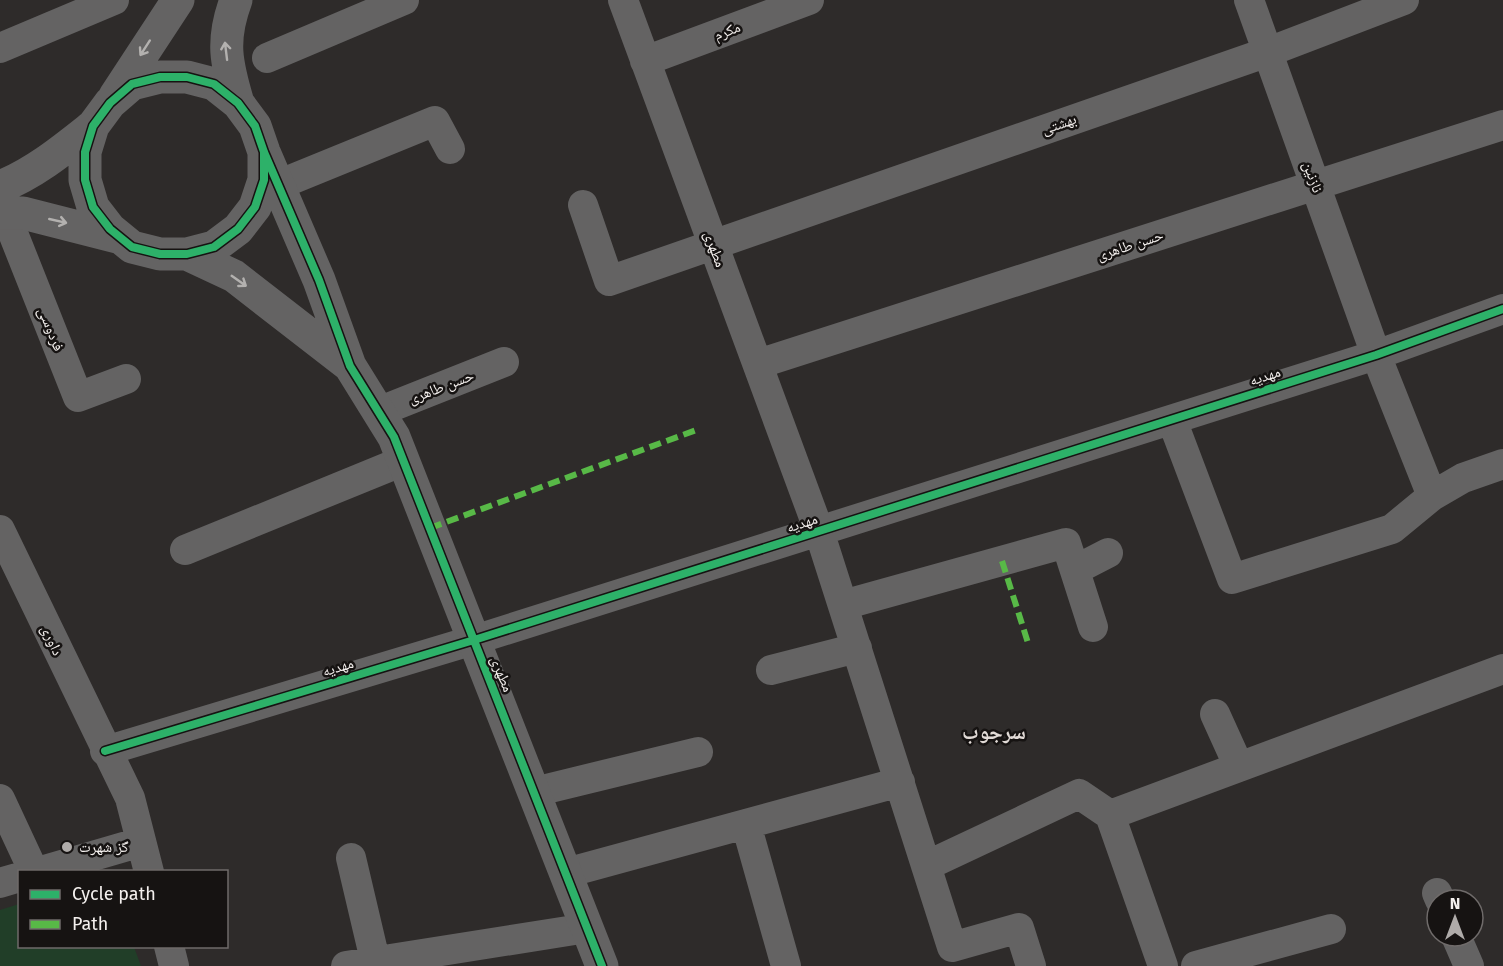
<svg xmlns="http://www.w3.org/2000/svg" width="1503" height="966" font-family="'Fira Sans','Noto Naskh Arabic',sans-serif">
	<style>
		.green { fill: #213e28 }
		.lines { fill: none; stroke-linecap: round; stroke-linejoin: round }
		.minor { stroke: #646363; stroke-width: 30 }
		.tertiary { stroke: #646363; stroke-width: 33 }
		.quiet { stroke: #58b947; stroke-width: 6; stroke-dasharray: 12 6; stroke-linecap: butt }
		.cycleway-casing { stroke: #161312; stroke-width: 11 }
		.cycleway { stroke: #2db169; stroke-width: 8 }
		.oneway { stroke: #b3b1af }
		.poi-dot { fill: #afaba9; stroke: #161312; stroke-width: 2 }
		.labels { text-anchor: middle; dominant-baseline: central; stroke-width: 5; stroke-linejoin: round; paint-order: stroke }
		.street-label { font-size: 15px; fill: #f4f0ee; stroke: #161312 }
		.poi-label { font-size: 15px; fill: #f4f0ee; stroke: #161312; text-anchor: start }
		.district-label { font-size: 21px; font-weight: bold; fill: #e1dad6; stroke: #161312 }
	</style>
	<rect width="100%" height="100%" fill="#2e2b2a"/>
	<!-- green -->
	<path class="green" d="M 19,904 L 20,946 L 134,947 L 141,966 L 0,966 L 0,910 Z"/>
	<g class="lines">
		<!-- minor -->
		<path class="minor" d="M 623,0 L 819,531 L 952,947 L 1019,928 L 1031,966
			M 1249,0 L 1376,355 L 1432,496
			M 0,48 L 114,0
			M 267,58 L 404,0
			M 645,61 L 809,0
			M 278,185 L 435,121 L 450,149
			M 583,205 L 609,281 L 1268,52 L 1404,0
			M 5,213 L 78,397 L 126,379
			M 758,364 L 1503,125
			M 378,412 L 504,362
			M 1172,420 L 1232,579 L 1392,529 L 1432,496 L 1463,478 L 1503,464
			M 0,530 L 130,798 L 149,872
			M 185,550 L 403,461
			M 1075,570 L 1108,553
			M 843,605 L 1066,543 L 1093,627
			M 771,670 L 857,648
			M 1215,714 L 1239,767
			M 105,751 L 474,640 L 1376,355 L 1503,309
			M 534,792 L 698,752
			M 0,799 L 34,872
			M 1110,815 L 1163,966
			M 746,824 L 786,966
			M 351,858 L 375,960
			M 926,866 L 1079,794 L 1110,815 L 1503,669
			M 38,872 L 141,842
			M 566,873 L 900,782
			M 0,883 L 20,877
			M 1437,893 L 1440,900
			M 1456,936 L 1469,966
			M 169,946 L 174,966
			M 346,966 L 587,928
			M 1196,966 L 1331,929"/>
		<!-- tertiary -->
		<path class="tertiary" d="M 236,0 C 221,40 226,63 238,103
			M 115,96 L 178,0
			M 264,152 L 264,180 L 255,207 L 238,229 L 214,247 L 187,254 L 160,254 L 132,247 L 110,229 L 93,207 L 85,180 L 85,152 L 93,126 L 110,103 L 132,84 L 160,77 L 187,77 L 214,84 L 238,103 L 255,126 L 264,152 L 319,280 L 350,366 L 394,437 L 602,966
			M 0,187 C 35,173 64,149 93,126
			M 0,213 L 23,213 L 121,238
			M 187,254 L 234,276 L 350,366"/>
		<!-- quiet -->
		<path class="quiet" d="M 430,528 L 699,429
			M 1002,561 L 1029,646"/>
		<defs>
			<path id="cycleway" d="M 264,152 L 264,180 L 255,207 L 238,229 L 214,247 L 187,254 L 160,254 L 132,247 L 110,229 L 93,207 L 85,180 L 85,152 L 93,126 L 110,103 L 132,84 L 160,77 L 187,77 L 214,84 L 238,103 L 255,126 L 264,152 L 319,280 L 350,366 L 394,437 L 602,966
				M 105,751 L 474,640 L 1376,355 L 1503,309"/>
		</defs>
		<!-- cycleway casing -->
		<use href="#cycleway" class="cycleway-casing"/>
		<!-- cycleway -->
		<use href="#cycleway" class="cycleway"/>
	</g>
	<!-- one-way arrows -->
	<defs><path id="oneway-shaft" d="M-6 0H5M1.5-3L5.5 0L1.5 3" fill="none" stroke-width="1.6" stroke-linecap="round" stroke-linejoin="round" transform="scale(1.5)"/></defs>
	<g class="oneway">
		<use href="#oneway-shaft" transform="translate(145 48) rotate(123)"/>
		<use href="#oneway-shaft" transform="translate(226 51) rotate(-97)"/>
		<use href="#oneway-shaft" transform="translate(58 221) rotate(13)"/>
		<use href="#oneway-shaft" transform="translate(239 281) rotate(35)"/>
	</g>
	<!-- markers -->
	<circle class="poi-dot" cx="67" cy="847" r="6"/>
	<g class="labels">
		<!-- street labels -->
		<g class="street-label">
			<text transform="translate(727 31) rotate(-21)">مکرم</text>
			<text transform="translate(1059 124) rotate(-19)">بهشتی</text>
			<text transform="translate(1313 177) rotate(70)">نازنین</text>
			<text transform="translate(1130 245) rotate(-18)">حسن طاهری</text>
			<text transform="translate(715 249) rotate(70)">مطهری</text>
			<text transform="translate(51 329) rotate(68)">فردوسی</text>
			<text transform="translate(1265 376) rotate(-18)">مهدیه</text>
			<text transform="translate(441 387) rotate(-21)">حسن طاهری</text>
			<text transform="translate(802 523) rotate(-18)">مهدیه</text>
			<text transform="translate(52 640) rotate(65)">داوری</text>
			<text transform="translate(338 667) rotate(-17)">مهدیه</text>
			<text transform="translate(502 674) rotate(68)">مطهری</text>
		</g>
		<!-- poi labels -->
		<g class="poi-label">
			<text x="79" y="847">گز شهرت</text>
		</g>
		<!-- district labels -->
		<g class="district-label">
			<text x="994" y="732">سرجوب</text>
		</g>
	</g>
	<!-- legend -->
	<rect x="18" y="870" width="210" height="78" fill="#161312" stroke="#6f6b6a" stroke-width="1.5"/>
	<rect x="30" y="890" width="30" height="9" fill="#2db169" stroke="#6f6b6a" stroke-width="1.5"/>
	<text x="72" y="900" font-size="18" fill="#f4f0ee">Cycle path</text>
	<rect x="30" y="920" width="30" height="9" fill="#58b947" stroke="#6f6b6a" stroke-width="1.5"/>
	<text x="72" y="930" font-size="18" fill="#f4f0ee">Path</text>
	<!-- north arrow -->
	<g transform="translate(1455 918)"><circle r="28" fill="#161312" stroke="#6f6b6a" stroke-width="1.5"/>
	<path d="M0-4.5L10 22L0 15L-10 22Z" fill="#afaba9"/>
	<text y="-9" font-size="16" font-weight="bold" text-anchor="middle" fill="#f4f0ee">N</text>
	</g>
</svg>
